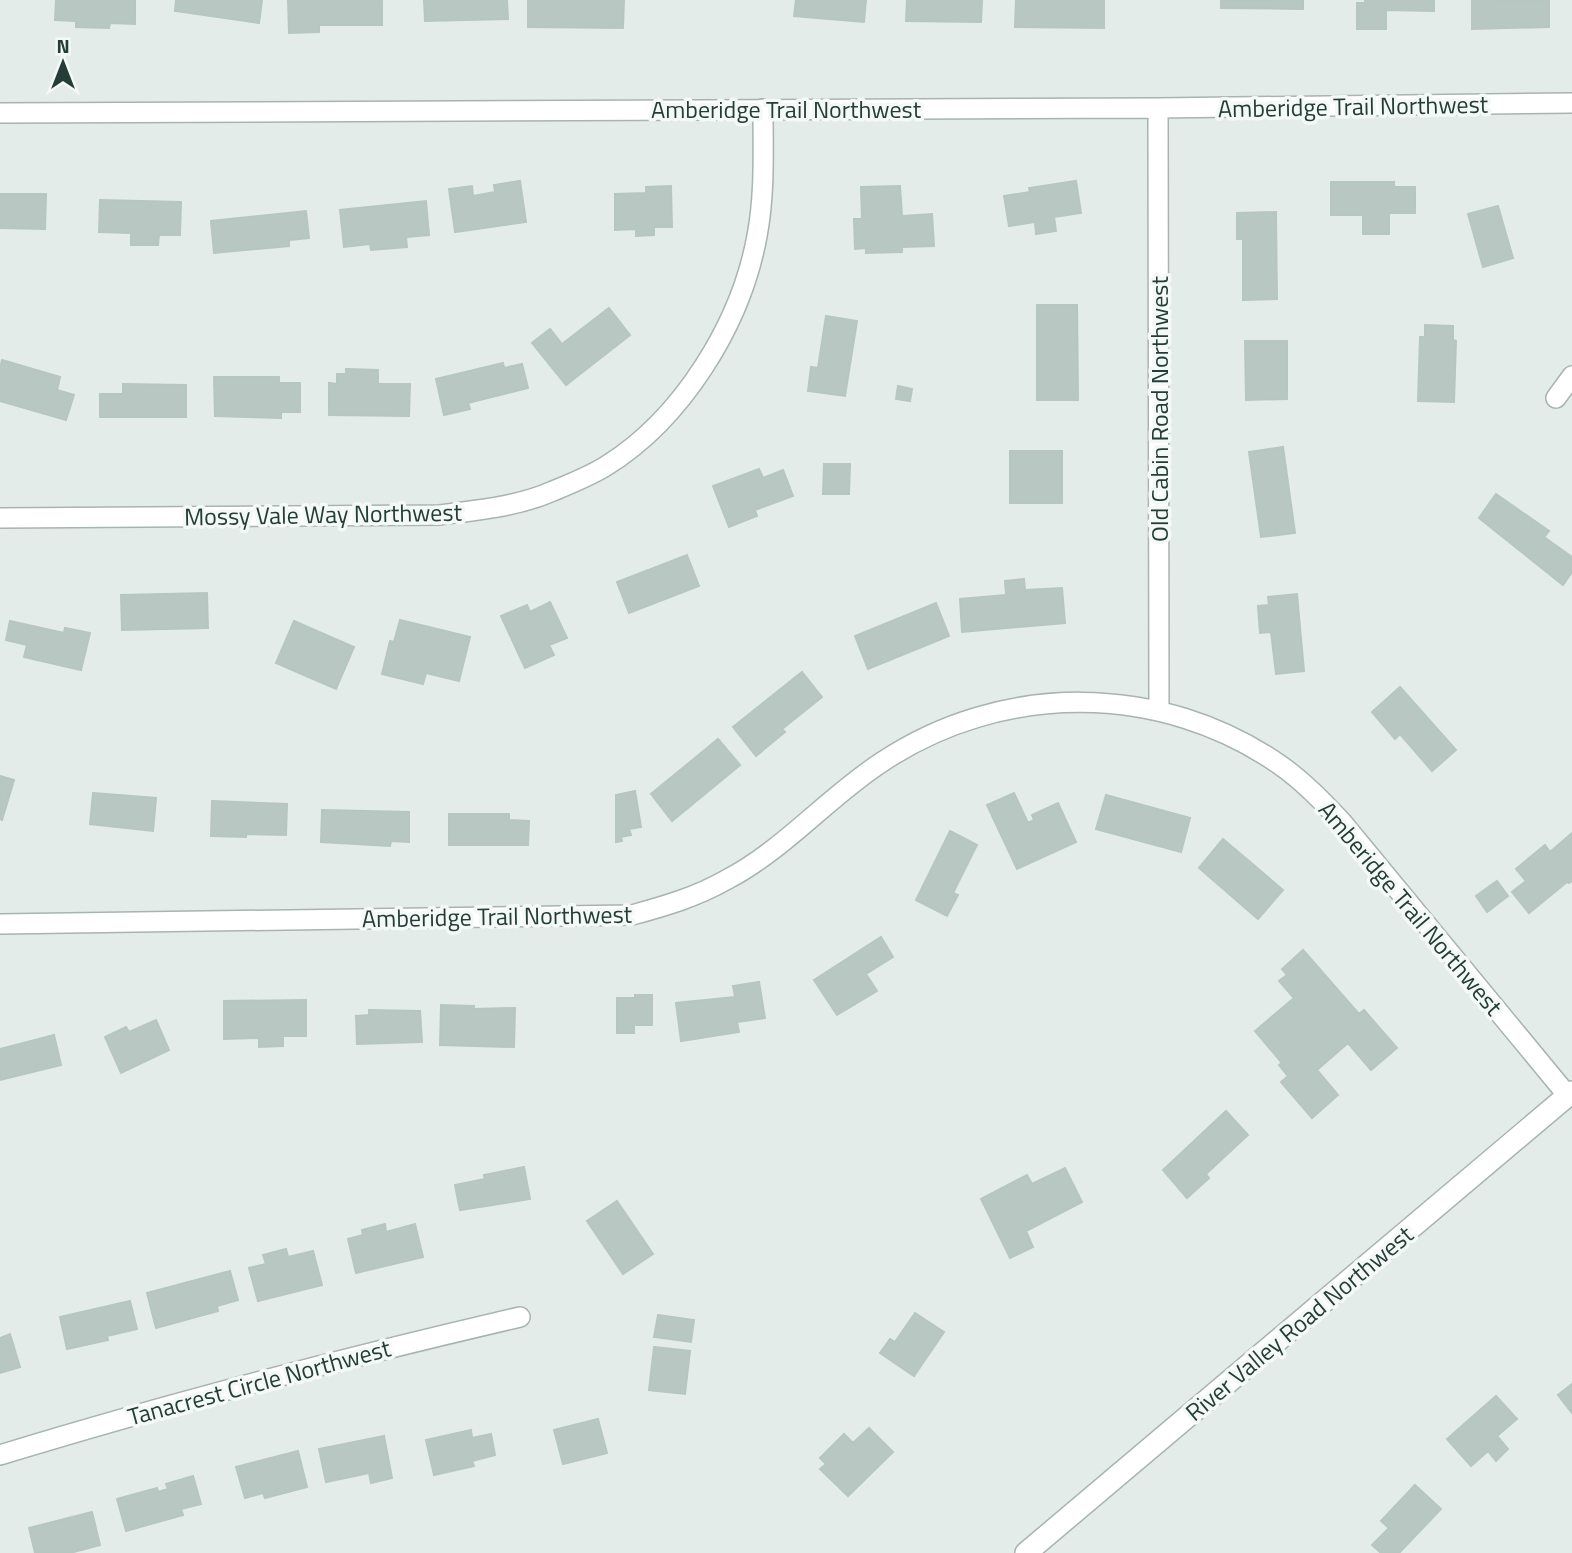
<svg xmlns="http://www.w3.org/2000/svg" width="1572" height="1553" font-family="'Titillium Web',sans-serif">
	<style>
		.building { fill: #b9c7c2; stroke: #b6c6c0; stroke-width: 2 }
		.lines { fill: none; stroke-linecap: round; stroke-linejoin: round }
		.minor-casing { stroke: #a7b4b0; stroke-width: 22 }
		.tertiary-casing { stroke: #a7b4b0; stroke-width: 24 }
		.minor { stroke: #fff; stroke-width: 19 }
		.tertiary { stroke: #fff; stroke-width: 21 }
		.labels { text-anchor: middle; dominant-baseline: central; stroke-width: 7; stroke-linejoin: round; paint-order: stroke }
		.street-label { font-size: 24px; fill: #243d37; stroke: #f4f9f7 }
	</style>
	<rect width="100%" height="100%" fill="#e4ece9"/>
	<!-- building -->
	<path class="building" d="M 56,0 L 135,0 L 135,24 L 110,23 L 109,28 L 76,27 L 76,21 L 55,20 Z
		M 176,0 L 262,0 L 259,23 L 175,11 Z
		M 288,0 L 382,0 L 382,25 L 319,25 L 319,32 L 289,33 Z
		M 424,0 L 507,0 L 508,19 L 425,21 Z
		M 528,0 L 624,0 L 623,28 L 528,27 Z
		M 796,0 L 866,0 L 864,22 L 794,16 Z
		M 907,0 L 982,0 L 981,22 L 906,21 Z
		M 1016,0 L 1104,0 L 1104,28 L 1015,27 Z
		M 1221,0 L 1303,0 L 1303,9 L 1221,8 Z
		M 1365,0 L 1434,0 L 1434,11 L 1386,10 L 1386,29 L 1357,29 L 1357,3 L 1365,3 Z
		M 1472,0 L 1549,1 L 1549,27 L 1472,29 Z
		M 520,181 L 526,222 L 455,232 L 449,189 L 472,186 L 473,196 L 495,192 L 494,185 Z
		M 1076,181 L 1081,213 L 1054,217 L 1056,231 L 1036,234 L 1035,222 L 1009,226 L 1004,196 L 1030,192 L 1029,188 Z
		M 1331,182 L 1394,182 L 1394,187 L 1415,187 L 1415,213 L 1389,213 L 1389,234 L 1363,234 L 1363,215 L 1331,215 Z
		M 671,186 L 672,227 L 654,227 L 654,235 L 636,236 L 636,229 L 615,230 L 615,194 L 646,193 L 646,187 Z
		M 900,186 L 902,216 L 932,214 L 934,246 L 902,247 L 902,252 L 866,253 L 866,248 L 855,249 L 854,219 L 862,219 L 861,187 Z
		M 0,194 L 46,194 L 45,229 L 0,228 Z
		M 100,200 L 181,202 L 180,235 L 159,235 L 158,245 L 131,245 L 131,233 L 99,232 Z
		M 426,201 L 429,235 L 406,237 L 407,247 L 371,250 L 370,244 L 344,247 L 340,210 Z
		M 1498,206 L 1513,258 L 1483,267 L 1468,214 Z
		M 306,211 L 309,238 L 289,240 L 289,246 L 214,253 L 211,221 Z
		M 1276,212 L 1277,299 L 1243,300 L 1243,239 L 1237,239 L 1237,213 Z
		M 1037,305 L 1077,305 L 1078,400 L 1037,400 Z
		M 609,308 L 630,335 L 566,385 L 532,343 L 550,329 L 562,344 Z
		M 826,316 L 857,321 L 845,396 L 808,391 L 811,367 L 818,368 Z
		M 1425,325 L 1453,326 L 1453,340 L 1456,341 L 1454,402 L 1418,401 L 1420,337 L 1425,337 Z
		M 1245,341 L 1287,341 L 1287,399 L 1246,400 Z
		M 2,360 L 60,377 L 57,390 L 74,395 L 66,420 L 0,401 L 0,368 Z
		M 503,363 L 504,368 L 522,364 L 528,388 L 468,403 L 470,409 L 444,415 L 436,379 Z
		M 346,369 L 378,370 L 378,384 L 410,384 L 409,416 L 329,415 L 329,383 L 337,384 L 337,374 L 346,374 Z
		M 214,377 L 279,377 L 279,383 L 300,383 L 300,412 L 281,412 L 281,418 L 215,416 Z
		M 123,384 L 186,385 L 186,417 L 100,417 L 100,394 L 123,394 Z
		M 898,386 L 912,389 L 910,401 L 896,399 Z
		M 1283,447 L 1295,533 L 1261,537 L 1249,452 Z
		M 1010,451 L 1062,451 L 1062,503 L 1010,503 Z
		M 824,464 L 850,464 L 849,494 L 823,494 Z
		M 759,469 L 763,478 L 783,470 L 793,496 L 755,510 L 757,516 L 729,527 L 713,486 Z
		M 1496,494 L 1549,531 L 1544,537 L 1572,557 L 1572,572 L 1563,585 L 1479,518 Z
		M 687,555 L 699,586 L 629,613 L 617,582 Z
		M 1024,579 L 1025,590 L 1062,588 L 1065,623 L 962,632 L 960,599 L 1006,595 L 1005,581 Z
		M 207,593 L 208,628 L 122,630 L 121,595 Z
		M 1297,594 L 1304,671 L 1276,674 L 1271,632 L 1260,633 L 1258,606 L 1269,605 L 1268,597 Z
		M 550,602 L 567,638 L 549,645 L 554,655 L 525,668 L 501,616 L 527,605 L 530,612 Z
		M 936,603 L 949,636 L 868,669 L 855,636 Z
		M 400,620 L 470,637 L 459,681 L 426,673 L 423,684 L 382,674 L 390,641 L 394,642 Z
		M 10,621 L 64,633 L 65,628 L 90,633 L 81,670 L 24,657 L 27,645 L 6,640 Z
		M 294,621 L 354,647 L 336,689 L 276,663 Z
		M 802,672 L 822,697 L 782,729 L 785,732 L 756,756 L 733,727 Z
		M 1400,687 L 1456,750 L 1432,771 L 1400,734 L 1395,739 L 1372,712 Z
		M 718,739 L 740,765 L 672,821 L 651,794 Z
		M 0,776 L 14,780 L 2,820 L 0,819 Z
		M 635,791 L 641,827 L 629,829 L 631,835 L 621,837 L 622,841 L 616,842 L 616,795 Z
		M 93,793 L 156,798 L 153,831 L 90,824 Z
		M 1014,793 L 1028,823 L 1034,820 L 1032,815 L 1058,803 L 1076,842 L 1017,869 L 987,805 Z
		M 1106,795 L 1190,818 L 1181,852 L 1096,829 Z
		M 212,801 L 287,804 L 286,835 L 246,834 L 246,837 L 211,836 Z
		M 322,810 L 409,812 L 409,842 L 391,841 L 390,846 L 321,842 Z
		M 449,814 L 509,814 L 509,820 L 529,821 L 528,845 L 449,845 Z
		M 950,831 L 977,845 L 953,893 L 958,895 L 947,916 L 916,900 Z
		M 1572,833 L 1572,881 L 1569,883 L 1567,882 L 1529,913 L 1512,892 L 1526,881 L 1516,869 L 1545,845 L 1550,852 Z
		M 1223,839 L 1283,890 L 1258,919 L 1199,868 Z
		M 1497,881 L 1508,896 L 1487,912 L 1476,896 Z
		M 881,937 L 893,957 L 866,974 L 877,991 L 837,1015 L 814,980 Z
		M 1303,950 L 1359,1014 L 1364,1010 L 1397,1048 L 1371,1070 L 1348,1043 L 1317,1070 L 1338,1095 L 1312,1118 L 1281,1082 L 1288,1076 L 1279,1065 L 1282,1063 L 1255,1031 L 1294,998 L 1279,981 L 1287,975 L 1282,969 Z
		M 759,982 L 765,1018 L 737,1022 L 739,1032 L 681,1041 L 676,1003 L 735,997 L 733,986 Z
		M 635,995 L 652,995 L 652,1025 L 634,1025 L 634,1033 L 617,1033 L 617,998 L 635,998 Z
		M 306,1000 L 306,1036 L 283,1036 L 283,1046 L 259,1047 L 259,1038 L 224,1039 L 224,1001 Z
		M 441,1005 L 474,1006 L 474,1009 L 515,1008 L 514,1047 L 440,1045 Z
		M 369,1010 L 420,1011 L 422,1042 L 357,1044 L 356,1016 L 369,1015 Z
		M 156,1020 L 169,1050 L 121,1073 L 105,1037 L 126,1027 L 129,1032 Z
		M 54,1035 L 61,1065 L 0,1080 L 0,1049 Z
		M 1226,1111 L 1248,1135 L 1206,1174 L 1209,1178 L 1187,1198 L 1163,1170 Z
		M 524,1167 L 530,1199 L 460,1210 L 455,1185 L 485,1179 L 484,1175 Z
		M 1065,1168 L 1082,1202 L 1026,1231 L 1033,1247 L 1010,1258 L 981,1199 L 1027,1175 L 1032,1184 Z
		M 617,1201 L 653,1254 L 623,1274 L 587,1221 Z
		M 385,1224 L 386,1232 L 415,1224 L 423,1257 L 356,1273 L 348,1239 L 363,1235 L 362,1230 Z
		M 286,1249 L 288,1257 L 313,1251 L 322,1285 L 258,1301 L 249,1268 L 266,1264 L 263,1255 Z
		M 230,1271 L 238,1300 L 217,1306 L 218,1311 L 156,1328 L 147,1293 Z
		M 130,1301 L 137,1329 L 107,1336 L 108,1340 L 67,1349 L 60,1317 Z
		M 915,1313 L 944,1332 L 914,1376 L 880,1353 L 890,1339 L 895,1342 Z
		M 658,1315 L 694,1320 L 691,1342 L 654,1337 Z
		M 10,1334 L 20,1367 L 0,1373 L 0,1338 Z
		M 654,1347 L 690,1351 L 685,1394 L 649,1390 Z
		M 1572,1384 L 1572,1413 L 1558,1395 Z
		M 1496,1396 L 1517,1419 L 1497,1436 L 1508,1449 L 1496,1461 L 1488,1451 L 1471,1466 L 1447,1439 Z
		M 598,1419 L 607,1453 L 563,1464 L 554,1430 Z
		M 869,1428 L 893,1452 L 848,1496 L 820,1469 L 826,1464 L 820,1458 L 844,1434 L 853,1443 Z
		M 471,1430 L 472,1438 L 491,1434 L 495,1455 L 472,1461 L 474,1466 L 434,1475 L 426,1440 Z
		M 384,1436 L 392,1478 L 371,1483 L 369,1473 L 326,1482 L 319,1449 Z
		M 298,1451 L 307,1487 L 265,1498 L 263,1493 L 245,1498 L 236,1467 Z
		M 193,1476 L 201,1504 L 181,1509 L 183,1515 L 126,1531 L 117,1499 L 157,1488 L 158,1492 L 168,1489 L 166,1484 Z
		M 1415,1485 L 1441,1509 L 1399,1553 L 1381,1553 L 1372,1545 L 1389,1528 L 1381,1521 Z
		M 92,1512 L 100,1545 L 70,1553 L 35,1553 L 29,1528 Z"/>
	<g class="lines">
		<defs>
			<path id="minor" d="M 1158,108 L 1159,711
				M 0,113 L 1158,108 L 1572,103
				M 1556,398 L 1572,376
				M 0,518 L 439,515 C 477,510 517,507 553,491 C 570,484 590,476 606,466 C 682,419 741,324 757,236 C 765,194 763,152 763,109
				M 0,924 L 632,915 C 665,906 696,897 726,880 C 784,850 828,797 882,762 C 1002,682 1161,682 1280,765 C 1303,781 1323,802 1342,822 L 1568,1096
				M 0,1455 C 173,1402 344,1358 520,1317"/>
			<path id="tertiary" d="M 1026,1553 L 1572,1092"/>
		</defs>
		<!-- minor casing -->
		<use href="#minor" class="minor-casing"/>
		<!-- tertiary casing -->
		<use href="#tertiary" class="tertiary-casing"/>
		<!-- minor -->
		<use href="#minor" class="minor"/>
		<!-- tertiary -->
		<use href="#tertiary" class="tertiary"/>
	</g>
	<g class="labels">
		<!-- street labels -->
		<g class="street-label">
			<text transform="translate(1353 106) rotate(-1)">Amberidge Trail Northwest</text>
			<text x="786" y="109">Amberidge Trail Northwest</text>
			<text transform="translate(1159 409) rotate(-90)">Old Cabin Road Northwest</text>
			<text transform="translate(323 514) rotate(-1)">Mossy Vale Way Northwest</text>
			<text transform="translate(1411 908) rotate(50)">Amberidge Trail Northwest</text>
			<text transform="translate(497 916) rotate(-1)">Amberidge Trail Northwest</text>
			<text transform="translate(1299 1323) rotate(-40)">River Valley Road Northwest</text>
			<text transform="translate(259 1382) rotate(-15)">Tanacrest Circle Northwest</text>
		</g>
	</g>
	<!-- north arrow -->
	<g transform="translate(63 63)" stroke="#f4f9f7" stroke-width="5" paint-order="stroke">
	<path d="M0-5L12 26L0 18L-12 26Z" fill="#243d37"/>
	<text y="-10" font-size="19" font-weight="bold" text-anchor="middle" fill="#243d37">N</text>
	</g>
</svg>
